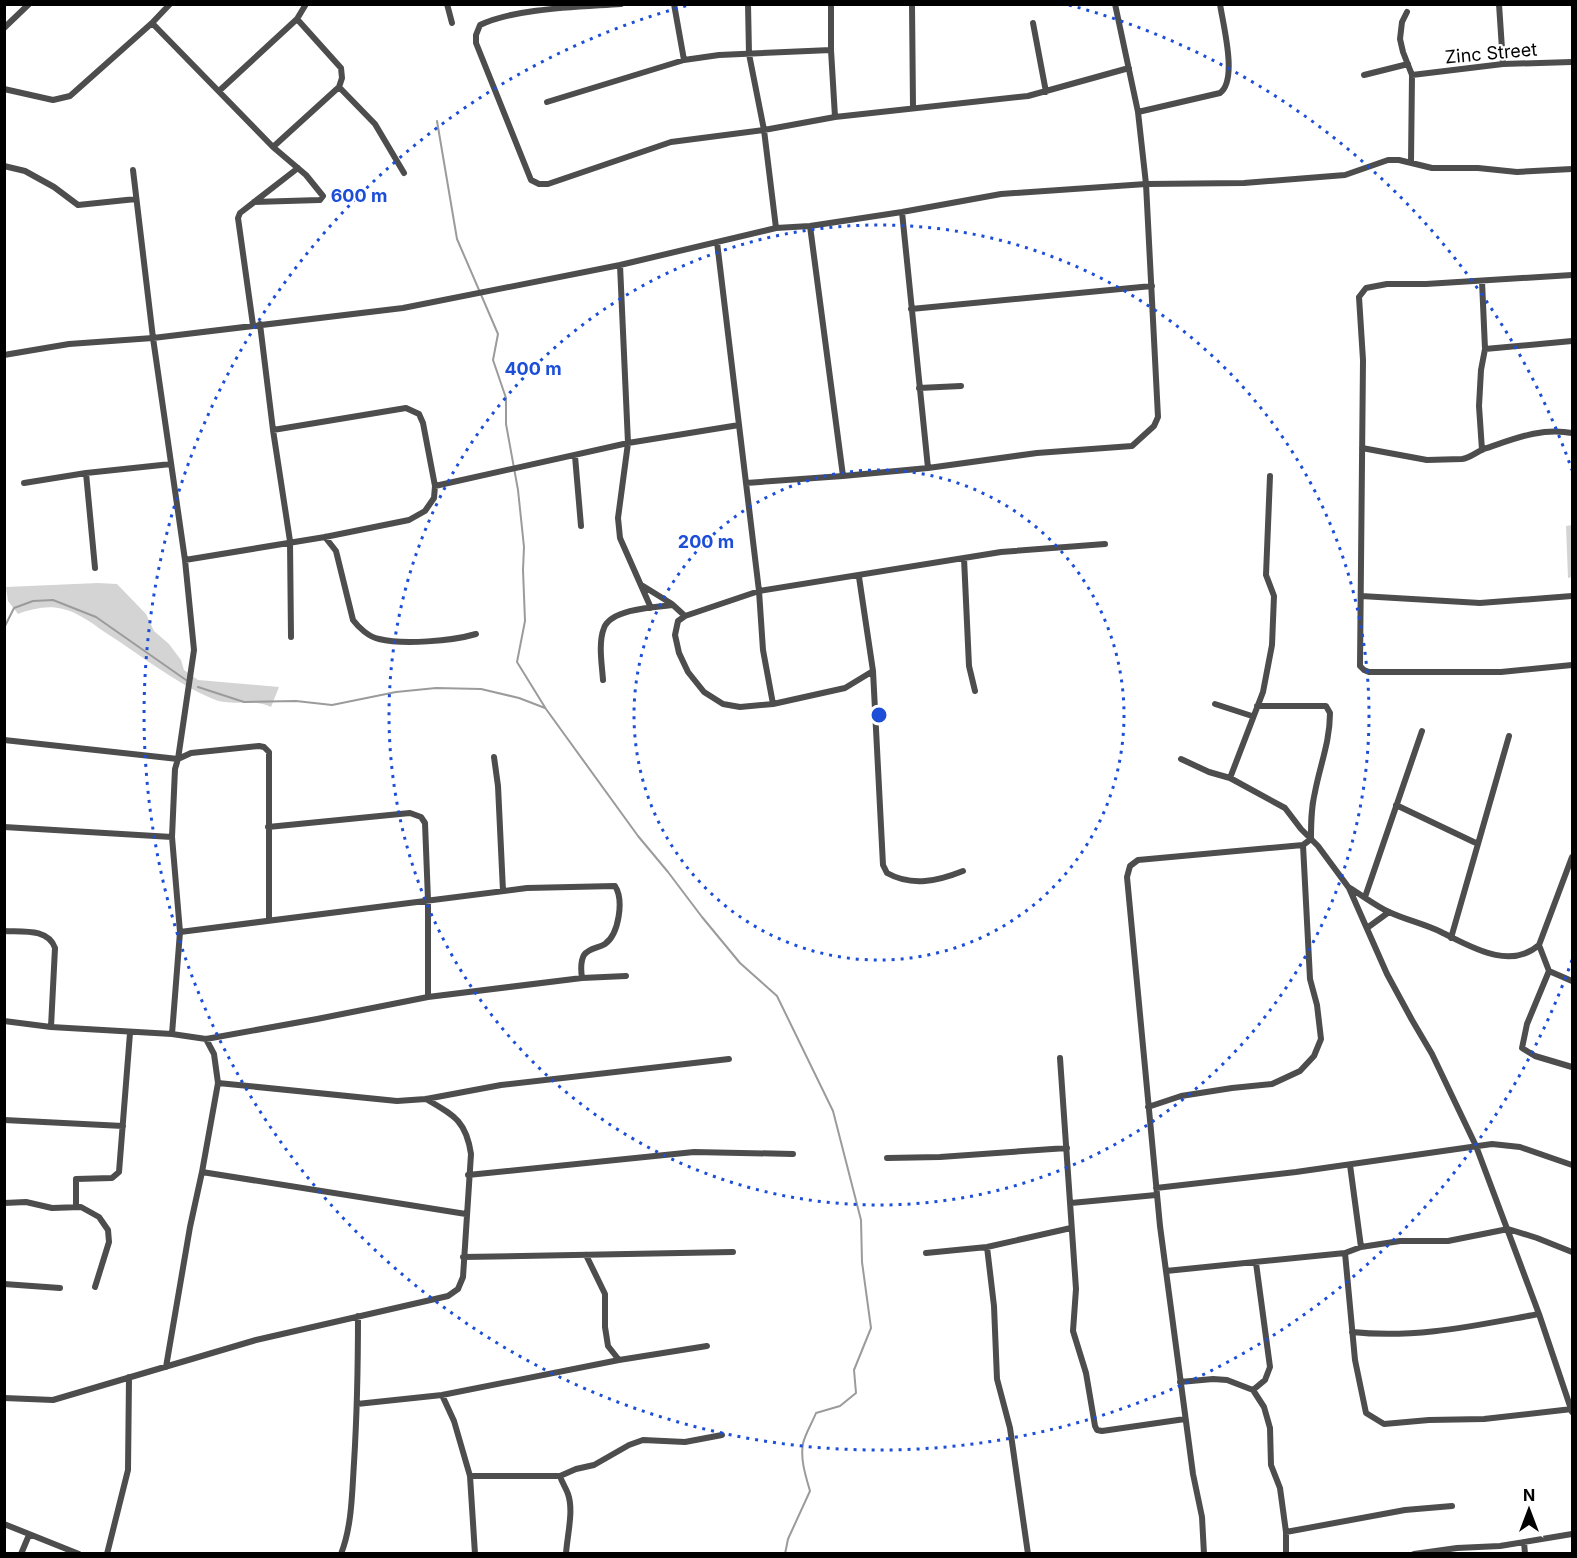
<svg xmlns="http://www.w3.org/2000/svg" width="1577" height="1558" font-family="Inter,sans-serif">
	<style>
		.green { fill: #d4d4d4 }
		.lines { fill: none; stroke-linecap: round; stroke-linejoin: round }
		.stream { stroke: #9b9b9b; stroke-width: 2 }
		.street { stroke: #4d4d4d; stroke-width: 6 }
		.ring { fill: none; stroke: #1d4ed8; stroke-width: 3; stroke-dasharray: 3 6 }
		.labels { text-anchor: middle; dominant-baseline: central; stroke-width: 4.5; stroke-linejoin: round; paint-order: stroke }
		.street-label { font-size: 18px; fill: #000; stroke: #fff }
		.centre { fill: #1d4ed8; stroke: #fff; stroke-width: 3 }
		.ring-label { font-size: 18px; text-anchor: middle; font-weight: bold; fill: #1d4ed8; stroke: #fff; stroke-width: 4.5; stroke-linejoin: round; paint-order: stroke }
	</style>
	<rect width="100%" height="100%" fill="#fff"/>
	<!-- green -->
	<path class="green" d="M 1572,525 L 1572,577 L 1568,578 L 1566,526 Z
		M 98,583 L 117,584 L 146,614 L 154,631 L 169,644 L 181,660 L 184,670 L 198,680 L 279,687 L 271,707 C 254,698 231,707 213,699 C 175,683 138,653 103,631 C 92,623 77,612 63,609 C 48,605 32,609 18,614 L 8,601 L 6,587 Z"/>
	<g class="lines">
		<!-- stream -->
		<path class="stream" d="M 437,121 L 457,239 L 498,334 L 493,360 L 506,398 L 506,424 L 518,490 L 524,547 L 523,570 L 525,621 L 517,662 L 546,709 L 638,836 L 668,872 L 702,917 L 740,963 L 777,996 L 833,1111 L 861,1220 L 862,1262 L 871,1328 L 854,1370 L 856,1393 L 840,1406 L 816,1413 C 813,1421 804,1436 803,1444 C 800,1459 806,1477 810,1491 L 788,1539 L 785,1554
			M 4,628 L 14,608 L 33,601 L 53,600 L 96,617 L 186,680
			M 198,687 L 244,702 L 296,701 L 332,705 L 396,692 L 436,688 L 481,689 L 519,698 L 545,708"/>
		<!-- street -->
		<path class="street" d="M 447,4 L 452,23
			M 621,4 C 580,7 515,8 480,25 L 476,35 L 476,43 L 531,180 L 539,184 L 548,184 L 671,142 L 764,130 L 835,117 L 1028,96 L 1129,68
			M 674,4 L 684,60
			M 748,4 L 749,54 L 764,130 L 776,228
			M 831,4 L 831,50 L 835,117
			M 912,4 L 913,107
			M 1499,4 L 1503,64
			M 1407,12 L 1402,22 L 1400,39 L 1403,52 L 1412,75 L 1411,162
			M 152,23 L 273,147 L 306,175 L 323,196 L 320,200 L 254,202
			M 1033,23 L 1046,92
			M 4,28 L 29,4
			M 1364,75 L 1408,64
			M 1412,75 L 1503,64 L 1572,62
			M 339,87 L 375,124 L 404,173
			M 4,89 L 53,100 L 70,96 L 152,23 L 170,4
			M 219,91 L 297,19 L 306,4
			M 547,102 L 684,60 L 719,55 L 831,50
			M 1138,112 L 1220,93 C 1238,80 1223,25 1220,4
			M 273,147 L 339,87 L 342,78 L 341,68 L 297,19
			M 4,166 L 25,171 L 54,187 L 78,205 L 136,199
			M 902,212 L 928,468
			M 810,226 L 843,476
			M 717,242 L 759,591 L 763,650 L 773,704
			M 620,265 L 628,443 L 618,518 L 620,538 L 651,608
			M 1572,275 L 1426,284 L 1387,284 L 1366,288 L 1359,297 L 1363,360 L 1360,666 L 1364,670 L 1369,672 L 1501,672 L 1572,665
			M 1482,281 L 1485,349 L 1481,370 L 1479,406 L 1482,450
			M 911,309 L 1152,286
			M 260,324 L 273,430 L 290,541 L 291,637
			M 253,325 L 238,218 L 240,213 L 298,168
			M 1485,349 L 1572,341
			M 4,355 L 69,344 L 153,338 L 403,308 L 620,265 L 776,228 L 810,226 L 902,212 L 1001,194 L 1146,184 L 1244,183 L 1345,175 L 1388,160 L 1399,160 L 1432,168 L 1478,168 L 1517,172 L 1572,169
			M 919,388 L 961,386
			M 1362,448 L 1427,460 L 1462,459 C 1470,458 1476,452 1484,449 C 1514,439 1541,427 1572,433
			M 575,456 L 581,526
			M 86,473 L 95,568
			M 24,483 L 86,473 L 171,464
			M 746,483 L 843,476 L 928,468 L 1037,453 L 1132,446 L 1154,426 L 1158,417 L 1146,184 L 1138,112 L 1115,4
			M 435,486 L 628,443 L 739,425
			M 325,537 L 336,551 L 353,620 C 359,628 369,637 379,639 C 403,645 452,641 476,634
			M 964,558 L 969,666 L 975,691
			M 185,560 L 325,537 L 409,520 L 425,511 L 434,498 L 435,486 L 423,423 L 419,414 L 406,408 L 273,430
			M 859,577 L 873,671 L 883,865 L 887,873 C 912,887 938,881 963,871
			M 643,586 L 672,604
			M 1361,596 L 1480,603 L 1572,596
			M 685,616 L 678,621 L 675,635 L 679,653 L 688,672 L 704,692 L 723,704 L 740,707 L 773,704 L 845,688 L 873,671
			M 603,680 C 602,665 598,643 604,628 C 611,609 655,607 673,605 L 685,616 L 759,591 L 1001,552 L 1105,544
			M 1215,704 L 1252,716
			M 4,740 L 178,759 L 194,650 L 185,560 L 153,338 L 133,170
			M 494,757 L 498,786 L 503,891
			M 1181,759 L 1209,772 L 1230,778 L 1285,808 L 1301,829 L 1318,846 L 1349,888 L 1387,974 L 1412,1020 L 1432,1054 L 1476,1146 L 1539,1314 L 1572,1412
			M 1230,778 L 1263,692 L 1272,645 L 1274,596 L 1266,575 L 1270,476
			M 1396,805 L 1478,844
			M 4,827 L 172,837
			M 268,827 L 410,813 L 421,817 L 425,823 L 428,900 L 428,997
			M 1350,888 C 1363,896 1376,906 1389,912 C 1406,920 1425,924 1441,932 C 1470,946 1509,971 1539,945 L 1572,857
			M 1365,897 L 1422,731
			M 1367,928 L 1389,912
			M 4,931 C 22,932 48,928 55,948 L 51,1027
			M 180,932 L 527,888 L 615,886 C 624,900 619,934 605,944 C 599,948 589,948 584,955 C 580,962 581,971 582,978
			M 1451,938 L 1509,736
			M 1539,945 L 1549,971 L 1572,981
			M 1549,971 L 1527,1024 L 1522,1048 L 1535,1056 L 1572,1067
			M 4,1021 L 51,1027 L 172,1034 L 206,1039 L 317,1019 L 428,997 L 582,978 L 626,976
			M 172,1034 L 180,932 L 172,837 L 175,769 L 178,759 L 191,753 L 259,746 L 264,747 L 269,752 L 269,920
			M 206,1039 L 214,1054 L 218,1083 L 202,1172 L 466,1214
			M 1060,1058 L 1076,1289 L 1073,1331 L 1086,1373 L 1095,1426 L 1097,1430 L 1102,1431 L 1185,1419
			M 218,1083 L 397,1101 L 426,1099 L 501,1085 L 729,1059
			M 1148,1107 L 1181,1096 L 1232,1088 L 1272,1084 L 1300,1071 L 1314,1056 L 1321,1039 L 1317,1005 L 1310,979 L 1303,845
			M 4,1120 L 123,1126
			M 887,1158 L 940,1157 L 1067,1148
			M 468,1175 L 694,1152 L 793,1154
			M 1156,1188 L 1296,1172 L 1492,1144 L 1520,1147 L 1572,1165
			M 4,1203 L 26,1202 L 52,1208 L 81,1207 L 99,1217 L 108,1230 L 109,1242 L 95,1287
			M 1071,1203 L 1156,1195
			M 76,1207 L 76,1179 L 112,1178 L 119,1172 L 130,1033
			M 987,1247 L 994,1306 L 997,1379 L 1010,1428 L 1028,1554
			M 1361,1247 L 1400,1241 L 1448,1241 L 1508,1229 L 1537,1238 L 1572,1252
			M 926,1253 L 987,1247 L 1071,1228
			M 1345,1253 L 1355,1360 L 1366,1413 L 1384,1424 L 1429,1420 L 1484,1419 L 1572,1409
			M 586,1255 L 605,1294 L 605,1327 L 608,1346 L 619,1360
			M 463,1257 L 733,1252
			M 1166,1271 L 1345,1253 L 1361,1247 L 1350,1165
			M 4,1284 L 60,1288
			M 1352,1332 C 1416,1339 1477,1325 1539,1314
			M 166,1367 L 190,1227 L 202,1172
			M 1180,1382 L 1213,1379 L 1227,1380 L 1253,1390 L 1264,1407 L 1270,1428 L 1271,1465 L 1280,1488 L 1286,1532 L 1286,1554
			M 1253,1390 L 1265,1380 L 1270,1367 L 1256,1263
			M 442,1395 L 454,1421 L 470,1476 L 560,1476 C 562,1483 566,1488 568,1494 C 574,1511 567,1536 566,1554
			M 4,1398 L 53,1400 L 256,1340 L 448,1296 L 458,1289 L 463,1277 L 471,1154 C 466,1120 453,1115 426,1099
			M 357,1404 L 442,1395 L 619,1360 L 707,1346
			M 470,1476 L 475,1554
			M 560,1476 L 576,1469 L 594,1465 L 629,1445 L 643,1440 L 685,1442 L 722,1435
			M 4,1524 L 79,1554
			M 1286,1532 L 1405,1510 L 1452,1506
			M 1524,1542 L 1525,1554
			M 21,1554 L 29,1535
			M 107,1554 L 128,1470 L 129,1377
			M 341,1554 C 352,1526 352,1493 354,1463 C 357,1414 358,1365 358,1316
			M 1204,1554 L 1202,1517 L 1193,1474 L 1160,1226 L 1127,877 L 1130,866 L 1138,860 L 1303,845 L 1311,839 C 1311,823 1311,808 1315,792 C 1320,765 1330,742 1330,713 L 1326,706 L 1257,706
			M 1414,1554 L 1457,1548 L 1500,1546 L 1572,1534"/>
	</g>
	<!-- distance rings -->
	<g class="ring">
		<circle cx="879" cy="715" r="245"/>
		<circle cx="879" cy="715" r="490"/>
		<path d="M1572 960A735 735 0 1 1 689 5M1069 5A735 735 0 0 1 1572 470"/>
	</g>
	<g class="labels">
		<!-- street labels -->
		<g class="street-label">
			<text transform="translate(1491 53) rotate(-5)">Zinc Street</text>
		</g>
	</g>
	<circle cx="879" cy="715" r="9" class="centre"/>
	<g class="ring-label">
		<text x="359" y="202">600 m</text>
		<text x="533" y="375">400 m</text>
		<text x="706" y="548">200 m</text>
	</g>
	<!-- border -->
	<rect width="1577" height="1558" fill="none" stroke="#000000" stroke-width="12"/>
	<!-- north arrow -->
	<g transform="translate(1529 1510)" stroke="#ffffff" stroke-width="4.5" paint-order="stroke">
	<path d="M0-4.5L10 22L0 15L-10 22Z" fill="#000000"/>
	<text y="-9" font-size="16" font-weight="bold" text-anchor="middle" fill="#000000">N</text>
	</g>
</svg>
